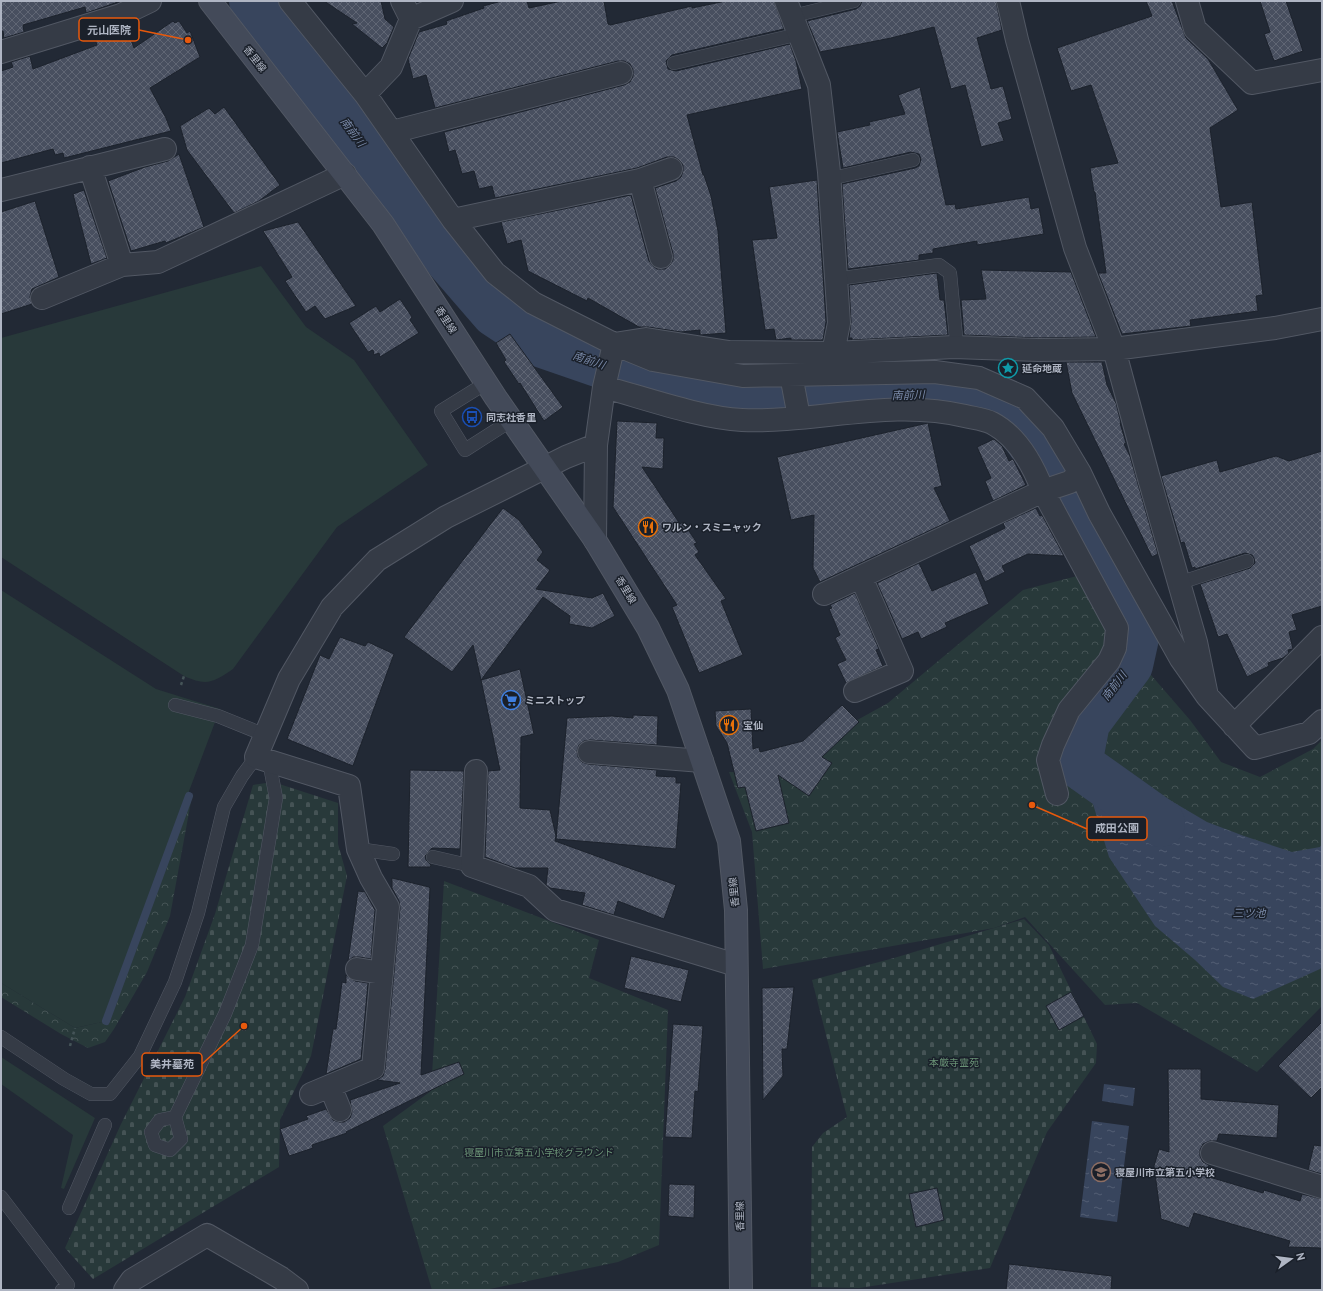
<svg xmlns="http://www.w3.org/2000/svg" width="1323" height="1291" font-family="'PT Sans','Noto Sans JP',sans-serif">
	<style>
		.green { fill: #28393a }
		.forest { fill: url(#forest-crowns) }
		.cemetery { fill: url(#cemetery-stones) }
		.water { fill: url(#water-ripples) }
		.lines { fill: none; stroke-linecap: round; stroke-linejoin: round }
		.stream { stroke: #38455d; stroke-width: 8 }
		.river { stroke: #38455d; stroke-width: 48 }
		.building { fill: url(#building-cross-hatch); stroke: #1c222c }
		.lane-casing { stroke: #525864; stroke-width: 14 }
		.street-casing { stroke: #525864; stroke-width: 24 }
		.secondary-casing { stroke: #525864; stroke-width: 24 }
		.path { stroke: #455458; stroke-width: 2.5; stroke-dasharray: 3 3; stroke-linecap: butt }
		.lane { stroke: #353b46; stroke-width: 13 }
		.street { stroke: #353b46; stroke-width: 22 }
		.secondary { stroke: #434a59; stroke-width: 22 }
		.labels { text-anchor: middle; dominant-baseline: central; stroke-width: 3; stroke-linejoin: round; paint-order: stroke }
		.street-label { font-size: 10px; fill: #afb5c3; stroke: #1a202a }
		.poi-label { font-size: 10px; font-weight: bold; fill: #afb5c3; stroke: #1a202a; text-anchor: start }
		.park-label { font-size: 10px; fill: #699175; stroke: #1a202a }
		.water-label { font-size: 11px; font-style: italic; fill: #7a8aa9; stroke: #1a202a }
		.leader { fill: none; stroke: #e8590c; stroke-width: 1.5 }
		.callout-dot { fill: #e8590c; stroke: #1a202a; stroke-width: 1.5 }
		.callout { fill: #1a202a; stroke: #e8590c; stroke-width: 1.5 }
		.callout-label { font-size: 11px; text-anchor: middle; font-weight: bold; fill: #afb5c3 }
	</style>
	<defs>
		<pattern id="forest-crowns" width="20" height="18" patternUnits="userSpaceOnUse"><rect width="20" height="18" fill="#28393a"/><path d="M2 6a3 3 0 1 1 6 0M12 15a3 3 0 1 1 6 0" fill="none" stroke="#455355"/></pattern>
		<pattern id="cemetery-stones" width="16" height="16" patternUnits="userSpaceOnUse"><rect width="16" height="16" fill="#28393a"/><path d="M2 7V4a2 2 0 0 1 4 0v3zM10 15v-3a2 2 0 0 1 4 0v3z" fill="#455355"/></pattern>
		<pattern id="water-ripples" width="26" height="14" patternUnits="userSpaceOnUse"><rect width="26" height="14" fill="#38455d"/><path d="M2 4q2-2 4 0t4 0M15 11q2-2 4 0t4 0" fill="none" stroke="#525e73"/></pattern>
		<pattern id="building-cross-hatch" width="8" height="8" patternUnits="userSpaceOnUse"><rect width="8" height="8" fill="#484f5f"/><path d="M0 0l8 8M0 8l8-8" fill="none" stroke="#606674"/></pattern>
	</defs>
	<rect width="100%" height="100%" fill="#222935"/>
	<!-- green -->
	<path class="green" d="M 261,266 L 306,327 L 354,360 L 428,465 L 337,527 L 233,669 C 213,683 206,686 184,676 L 1,557 L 1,338 Z
		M 1,590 L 156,689 L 220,709 L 102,1022 L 75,1028 L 1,983 Z
		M 1,1057 L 95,1118 L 64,1189 L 61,1188 L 73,1135 L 1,1084 Z"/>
	<!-- forest -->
	<path class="forest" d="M 1077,576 L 1100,616 L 1190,720 L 1221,762 L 1260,777 L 1313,749 L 1322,740 L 1322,1006 L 1257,1072 L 1137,1003 L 1105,1005 L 1025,917 L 994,928 L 763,969 L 752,832 L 729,772 L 796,773 L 841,729 L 888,703 L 1023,590 Z
		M 192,796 L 170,916 L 147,972 L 114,1029 L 105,1042 L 88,1048 L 61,1034 L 1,997 L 1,983 L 75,1028 L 102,1022 L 110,1018 Z
		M 444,881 L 599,940 L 589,978 L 668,1010 L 659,1245 L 618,1262 L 485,1290 L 432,1290 L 383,1126 L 431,1091 Z"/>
	<!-- cemetery -->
	<path class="cemetery" d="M 273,782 L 338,803 L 338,844 L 347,876 L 311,1056 L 280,1120 L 279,1167 L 93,1279 L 65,1248 L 121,1124 L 185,997 L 215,914 L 253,785 Z
		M 1024,919 L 1049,945 L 1097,1044 L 1096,1063 L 1047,1132 L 990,1268 L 859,1288 L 811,1287 L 812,1147 L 823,1133 L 847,1117 L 812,980 L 894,958 Z"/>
	<!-- water -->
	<path class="water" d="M 1114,777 L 1146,786 L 1207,822 L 1244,836 L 1292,852 L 1320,847 L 1322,844 L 1322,967 L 1320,969 L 1253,999 L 1223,987 L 1195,960 L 1155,926 L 1109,857 L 1093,804 Z
		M 1104,1084 L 1135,1088 L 1133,1106 L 1102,1101 Z
		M 1092,1121 L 1129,1126 L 1117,1222 L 1080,1217 Z"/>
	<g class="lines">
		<!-- stream -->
		<path class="stream" d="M 106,1021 L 189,796"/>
		<!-- river -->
		<path class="river" d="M 253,1 L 382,168 L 450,261 L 495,313 L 540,343 L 624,372 L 705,392 L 775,400 L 959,393 L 1000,406 L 1026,436 L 1050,470 L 1085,543 L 1137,629 L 1129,665 L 1086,723 L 1078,764 L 1161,823"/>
	</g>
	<!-- building -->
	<path class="building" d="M 1,1 L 118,1 L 118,2 L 86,13 L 85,7 L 23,25 L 24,32 L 4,38 L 3,31 L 1,32 Z
		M 324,1 L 381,1 L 385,19 L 394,27 L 387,43 L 382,48 L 352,24 L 357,23 Z
		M 502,1 L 527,1 L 529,8 L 562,1 L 604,1 L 608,24 L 610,25 L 692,6 L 692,8 L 726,1 L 774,1 L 784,29 L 672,55 L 666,61 L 668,69 L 676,71 L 790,44 L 796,61 L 802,89 L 687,115 L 703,175 L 704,175 L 711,196 L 718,231 L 726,333 L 700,335 L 700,330 L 681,332 L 648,327 L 639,327 L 588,298 L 587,301 L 528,271 L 521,240 L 507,244 L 501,222 L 631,195 L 649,261 L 653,266 L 657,269 L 665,269 L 670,265 L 673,260 L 673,254 L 655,188 L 676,181 L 681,177 L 683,171 L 683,165 L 679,160 L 674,157 L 667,157 L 637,168 L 495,198 L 492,186 L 479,189 L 474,171 L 462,174 L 455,150 L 449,152 L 444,132 L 624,85 L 630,82 L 633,76 L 633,70 L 630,64 L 624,61 L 618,61 L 435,108 L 426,75 L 413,79 L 408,59 L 419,32 L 447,24 L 446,21 L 484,8 L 483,6 Z
		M 862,1 L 996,1 L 1002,30 L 977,38 L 991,89 L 1003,86 L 1012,119 L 998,123 L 1004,141 L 981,147 L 965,85 L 951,89 L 934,27 L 891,38 L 820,52 L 807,21 L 856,9 L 860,6 Z
		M 1146,1 L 1172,1 L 1186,38 L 1208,59 L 1238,110 L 1210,128 L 1221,207 L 1252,202 L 1263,295 L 1256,296 L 1258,311 L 1190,320 L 1191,326 L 1122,334 L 1098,273 L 1106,273 L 1095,192 L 1094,192 L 1090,168 L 1118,163 L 1091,85 L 1071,91 L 1057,48 L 1152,16 Z
		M 1260,1 L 1286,1 L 1303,51 L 1274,61 L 1264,34 L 1270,32 Z
		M 173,21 L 175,23 L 179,21 L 187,33 L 190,31 L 200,57 L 150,88 L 166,118 L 171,131 L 64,158 L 63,153 L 55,155 L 53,149 L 1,163 L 1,71 L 13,67 L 11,62 L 30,56 L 33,69 L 97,45 L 94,36 L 126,26 L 134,48 Z
		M 920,87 L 946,205 L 955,204 L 956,209 L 1029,197 L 1031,209 L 1039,207 L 1044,234 L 977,245 L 977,241 L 933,249 L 933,253 L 919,255 L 919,260 L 848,269 L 842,184 L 915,168 L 919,166 L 921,159 L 919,154 L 911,152 L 843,168 L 837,132 L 870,125 L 869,122 L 905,114 L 898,95 Z
		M 224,107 L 280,185 L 259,201 L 234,213 L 187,150 L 180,126 L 209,108 L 215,114 Z
		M 179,154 L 204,227 L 166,243 L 165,241 L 131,251 L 108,181 L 145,167 L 168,161 Z
		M 817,180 L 826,322 L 823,340 L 791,340 L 791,338 L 776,340 L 774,329 L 765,330 L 752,240 L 777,238 L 769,187 Z
		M 84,190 L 107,258 L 91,264 L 73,194 Z
		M 35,201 L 59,277 L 32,289 L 30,297 L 32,304 L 1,314 L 1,212 Z
		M 298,222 L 356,306 L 325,319 L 315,306 L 306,312 L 285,281 L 292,277 L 263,231 Z
		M 981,270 L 1071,272 L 1096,337 L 1038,338 L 964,335 L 961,300 L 986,299 Z
		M 937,273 L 940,300 L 944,300 L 948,335 L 852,340 L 852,338 L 849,338 L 851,322 L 849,285 Z
		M 400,299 L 412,317 L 410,320 L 419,333 L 380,357 L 379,353 L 374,355 L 373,350 L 368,352 L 349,323 L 376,306 L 380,312 Z
		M 510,334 L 563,407 L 544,421 L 520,383 L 519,384 L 504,362 L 506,360 L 496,343 Z
		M 1066,362 L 1102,362 L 1107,385 L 1116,403 L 1121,423 L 1120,423 L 1126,443 L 1124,444 L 1130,456 L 1158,554 L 1152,557 L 1072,393 Z
		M 617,421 L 657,423 L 656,438 L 664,438 L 663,469 L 642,467 L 680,524 L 683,522 L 697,543 L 694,544 L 699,552 L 695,555 L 726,599 L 721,601 L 743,655 L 699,673 L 672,607 L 677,605 L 613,507 Z
		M 928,423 L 942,486 L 934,488 L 950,521 L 820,582 L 813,568 L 814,515 L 791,520 L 777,457 Z
		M 994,439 L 1002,446 L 1009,461 L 1013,459 L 1026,485 L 993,501 L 985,481 L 991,478 L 977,447 Z
		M 1322,451 L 1322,606 L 1292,615 L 1297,630 L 1289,632 L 1293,649 L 1288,650 L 1289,653 L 1283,658 L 1268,663 L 1269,666 L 1247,677 L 1227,634 L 1218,637 L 1200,584 L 1250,568 L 1255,563 L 1254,558 L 1252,555 L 1245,553 L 1195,569 L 1195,567 L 1192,568 L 1184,542 L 1181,543 L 1161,476 L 1217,460 L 1220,472 L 1276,456 L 1289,461 Z
		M 503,508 L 519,520 L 543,552 L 537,560 L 550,570 L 536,589 L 592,598 L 603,593 L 615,616 L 592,628 L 569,624 L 570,616 L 543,597 L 481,680 L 473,645 L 452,672 L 404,637 Z
		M 1036,508 L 1040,516 L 1042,515 L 1064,556 L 1028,554 L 1002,566 L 1005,572 L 985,582 L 969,546 L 1005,528 L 1003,523 Z
		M 919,563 L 932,591 L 976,572 L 989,604 L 945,623 L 947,627 L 921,639 L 918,632 L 902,639 L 877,583 Z
		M 855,593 L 879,649 L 876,650 L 883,666 L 846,683 L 837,664 L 846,660 L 835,638 L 840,635 L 829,609 L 832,608 L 830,605 Z
		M 340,637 L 365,646 L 368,642 L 394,654 L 353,766 L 287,739 L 320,655 L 329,659 Z
		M 520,669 L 534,734 L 521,737 L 520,808 L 550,810 L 556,836 L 555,841 L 676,885 L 664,919 L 618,901 L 614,915 L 582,905 L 585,893 L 550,888 L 546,885 L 548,868 L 515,868 L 485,857 L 488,771 L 500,770 L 481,680 Z
		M 842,705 L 859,722 L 822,757 L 832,763 L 809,796 L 778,775 L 789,823 L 756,831 L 745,787 L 738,788 L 727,743 L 716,726 L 715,711 L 751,709 L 753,749 L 759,747 L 760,752 L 803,741 Z
		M 633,715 L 658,716 L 657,745 L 590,740 L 584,741 L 579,745 L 577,751 L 578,757 L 582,762 L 588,764 L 657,770 L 656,776 L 676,777 L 676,783 L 681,783 L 676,849 L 556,839 L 567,718 L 612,716 L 633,718 Z
		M 410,770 L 464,771 L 460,849 L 432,848 L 425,856 L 426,860 L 431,865 L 430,867 L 408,867 Z
		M 392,878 L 429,887 L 430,888 L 421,1075 L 459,1062 L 464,1074 L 346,1132 L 347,1133 L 312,1145 L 313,1148 L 289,1156 L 280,1129 L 308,1119 L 306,1116 L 326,1109 L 333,1120 L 339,1122 L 344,1122 L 350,1118 L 352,1112 L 350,1100 L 400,1083 L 377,1080 L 383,1076 L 385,1069 L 400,908 L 399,901 L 392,888 Z
		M 358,891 L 365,892 L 375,910 L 371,959 L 359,957 L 353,957 L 348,961 Z
		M 631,956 L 689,970 L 681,1002 L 624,988 Z
		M 346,975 L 355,981 L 368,983 L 361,1059 L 326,1074 L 333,1029 L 336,1029 L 342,982 L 346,983 Z
		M 794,987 L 787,1049 L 782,1049 L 783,1076 L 763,1100 L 762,988 Z
		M 1071,992 L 1084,1016 L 1059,1030 L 1046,1006 Z
		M 1322,1022 L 1322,1087 L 1311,1098 L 1278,1066 Z
		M 673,1024 L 703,1026 L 698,1092 L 695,1091 L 692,1138 L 665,1137 Z
		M 1168,1069 L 1201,1069 L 1201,1099 L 1279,1105 L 1277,1138 L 1219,1134 L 1217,1141 L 1210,1141 L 1203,1144 L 1200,1150 L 1200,1156 L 1203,1162 L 1209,1165 L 1206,1176 L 1263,1193 L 1264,1190 L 1300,1201 L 1302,1194 L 1322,1199 L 1322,1248 L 1288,1247 L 1290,1241 L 1194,1213 L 1189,1228 L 1161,1219 L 1154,1166 L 1159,1149 L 1169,1152 Z
		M 1314,1145 L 1322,1146 L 1322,1174 L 1308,1170 Z
		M 669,1184 L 695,1185 L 694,1218 L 668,1216 Z
		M 937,1188 L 944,1220 L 916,1227 L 909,1194 Z
		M 1009,1264 L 1112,1276 L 1111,1290 L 1006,1290 Z"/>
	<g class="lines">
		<defs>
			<path id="lane" d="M 793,16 L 854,1
				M 674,63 L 799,34
				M 829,179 L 913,160
				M 836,279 L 939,265 L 950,273 L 957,348
				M 486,383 L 441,411 L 465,450 L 512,420
				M 1179,583 L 1247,561
				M 175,705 L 218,716 L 265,735
				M 358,849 L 393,854
				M 433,857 L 472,866
				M 1,1037 L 64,1079 L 91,1094 L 110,1094 L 140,1056 L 175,982 L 198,913 L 224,807 L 242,776 L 256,757
				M 175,1117 L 181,1139 L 170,1150 L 155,1145 L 151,1132 L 160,1120 L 175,1117 L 225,1014 L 252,945 L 276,798 L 269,761
				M 1,1197 L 68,1285 L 62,1290
				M 69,1208 L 105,1125"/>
			<path id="street" d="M 290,1 L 365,94 L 453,220 L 495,273 L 533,303 L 614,344 L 653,360 L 743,376 L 935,372 L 979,378 L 1025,398 L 1053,428 L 1080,473 L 1099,513 L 1181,659 L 1207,696
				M 786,1 L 819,85 L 829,172 L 839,323 L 833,353
				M 1008,1 L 1017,40 L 1075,248 L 1114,349 L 1148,475 L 1196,642 L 1207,696 L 1255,748 L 1309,733 L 1322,721
				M 1187,1 L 1195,29 L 1252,83 L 1322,70
				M 411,19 L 452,1
				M 1,52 L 121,15 L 150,1
				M 365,94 L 391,67 L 411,19 L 402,1
				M 392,132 L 621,73
				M 90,167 L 122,265
				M 640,180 L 661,257
				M 1,190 L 165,149
				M 453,220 L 640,180 L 671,169
				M 42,298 L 122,265 L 158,262 L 345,174
				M 791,375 L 799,417
				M 604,387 C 645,398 701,418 742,420 C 817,423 890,398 965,416 C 973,418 984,419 992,423 C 1017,436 1033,465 1043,491 L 1117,628 L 1115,648 L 1109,661 L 1069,710 L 1053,745 L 1048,760 L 1057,794
				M 595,540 L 596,445 L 604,387 L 614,344 L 646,339 L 729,352 L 833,353 L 954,347 L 1038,350 L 1114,349 L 1275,328 L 1322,319
				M 824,594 L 1043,491 L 1070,482 L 1080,473
				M 855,691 L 902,671 L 861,577
				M 1234,726 L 1322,637
				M 589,752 L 702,761
				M 476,771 L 472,866 L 529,886 L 555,910 L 736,965
				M 357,969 L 382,973
				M 330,1086 L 340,1110
				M 311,1094 L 373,1068 L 388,907 L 371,878 L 358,849 L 349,786 L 256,757 L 289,679 L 332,607 L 377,560 L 446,517 L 566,457 L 596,445
				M 1212,1153 L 1322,1187
				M 125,1290 L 132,1280 L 207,1235 L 281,1278 L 297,1290"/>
			<path id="secondary" d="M 210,1 L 383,224 L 496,398 L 595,540 L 648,628 L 678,690 L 729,841 L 736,910 L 741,1290"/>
		</defs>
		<!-- lane casing -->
		<use href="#lane" class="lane-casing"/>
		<!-- street casing -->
		<use href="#street" class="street-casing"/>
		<!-- secondary casing -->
		<use href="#secondary" class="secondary-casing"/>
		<!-- path -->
		<path class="path" d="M 181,685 L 184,676
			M 70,1046 L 75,1028"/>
		<!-- lane -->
		<use href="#lane" class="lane"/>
		<!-- street -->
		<use href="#street" class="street"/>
		<!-- secondary -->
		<use href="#secondary" class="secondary"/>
	</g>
	<!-- icons -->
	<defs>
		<symbol id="sight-ring" viewBox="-11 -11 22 22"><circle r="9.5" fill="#1a202a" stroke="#0f9aa8" stroke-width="1.5"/><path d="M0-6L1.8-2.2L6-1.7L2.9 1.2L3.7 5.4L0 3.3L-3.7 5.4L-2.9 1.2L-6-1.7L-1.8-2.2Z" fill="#0f9aa8"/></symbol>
		<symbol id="bus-ring" viewBox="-11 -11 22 22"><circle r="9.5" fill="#1a202a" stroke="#1a4fb4" stroke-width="1.5"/><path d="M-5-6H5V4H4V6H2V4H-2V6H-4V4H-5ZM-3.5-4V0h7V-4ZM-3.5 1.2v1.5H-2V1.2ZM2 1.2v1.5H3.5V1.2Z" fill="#1a4fb4"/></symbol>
		<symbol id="restaurant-ring" viewBox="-11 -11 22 22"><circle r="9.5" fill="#1a202a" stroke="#e8710a" stroke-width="1.5"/><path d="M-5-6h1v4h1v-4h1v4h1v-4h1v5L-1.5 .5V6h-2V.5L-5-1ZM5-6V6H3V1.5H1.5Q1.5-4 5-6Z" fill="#e8710a"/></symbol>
		<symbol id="supermarket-ring" viewBox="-11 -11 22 22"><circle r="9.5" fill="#1a202a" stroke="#3f7fe0" stroke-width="1.5"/><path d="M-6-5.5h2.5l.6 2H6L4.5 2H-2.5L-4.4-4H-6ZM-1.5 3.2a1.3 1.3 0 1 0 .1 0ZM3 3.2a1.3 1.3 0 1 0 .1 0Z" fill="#3f7fe0"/></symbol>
		<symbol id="school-ring" viewBox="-11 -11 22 22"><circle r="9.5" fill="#1a202a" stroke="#8d6e63" stroke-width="1.5"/><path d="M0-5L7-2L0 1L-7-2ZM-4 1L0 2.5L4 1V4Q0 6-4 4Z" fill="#8d6e63"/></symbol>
	</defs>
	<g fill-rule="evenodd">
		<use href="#sight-ring" x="997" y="357" width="22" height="22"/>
		<use href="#bus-ring" x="461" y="406" width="22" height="22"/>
		<use href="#restaurant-ring" x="637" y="516" width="22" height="22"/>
		<use href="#supermarket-ring" x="500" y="689" width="22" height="22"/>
		<use href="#restaurant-ring" x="718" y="714" width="22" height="22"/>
		<use href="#school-ring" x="1090" y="1161" width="22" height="22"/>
	</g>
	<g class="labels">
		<!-- street labels -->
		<g class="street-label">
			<text transform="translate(255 59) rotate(52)">香里線</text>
			<text transform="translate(446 320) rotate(57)">香里線</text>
			<text transform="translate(626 590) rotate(59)">香里線</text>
			<text transform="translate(734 892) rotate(-96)">香里線</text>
			<text transform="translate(740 1216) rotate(-91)">香里線</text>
		</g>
		<!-- poi labels -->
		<g class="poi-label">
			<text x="1022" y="368">延命地蔵</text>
			<text x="486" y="417">同志社香里</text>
			<text x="662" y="527">ワルン・スミニャック</text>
			<text x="525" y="700">ミニストップ</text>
			<text x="743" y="725">宝仙</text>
			<text x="1115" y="1172">寝屋川市立第五小学校</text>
		</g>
		<!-- park labels -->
		<g class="park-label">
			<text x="954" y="1062">本厳寺霊苑</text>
			<text x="539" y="1152">寝屋川市立第五小学校グラウンド</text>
		</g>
		<!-- water labels -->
		<g class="water-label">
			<text transform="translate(353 132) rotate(53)">南前川</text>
			<text transform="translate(589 360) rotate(19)">南前川</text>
			<text transform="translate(908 395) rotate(-2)">南前川</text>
			<text transform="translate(1114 686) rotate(-53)">南前川</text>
			<text x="1249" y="913">三ツ池</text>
		</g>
	</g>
	<!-- callouts -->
	<path class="leader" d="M188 40L139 30M1032 805L1087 829M244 1026L202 1064"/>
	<g class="callout-dot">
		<circle cx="188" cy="40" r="4"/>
		<circle cx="1032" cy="805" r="4"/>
		<circle cx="244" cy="1026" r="4"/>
	</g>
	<g class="callout">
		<rect x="79" y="18" width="60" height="23" rx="4"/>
		<rect x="1087" y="817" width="60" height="23" rx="4"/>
		<rect x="142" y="1053" width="60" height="23" rx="4"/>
	</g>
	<g class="callout-label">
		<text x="109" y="34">元山医院</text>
		<text x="1117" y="832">成田公園</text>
		<text x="172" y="1068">美井墓苑</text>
	</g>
	<!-- border -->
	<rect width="1323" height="1291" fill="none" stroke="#afb5c3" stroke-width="4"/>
	<!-- north arrow -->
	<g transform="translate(1291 1259) rotate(76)" stroke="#1a202a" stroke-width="3" paint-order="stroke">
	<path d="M0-3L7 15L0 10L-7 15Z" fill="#afb5c3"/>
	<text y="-6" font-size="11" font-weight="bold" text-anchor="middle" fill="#afb5c3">N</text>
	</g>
</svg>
